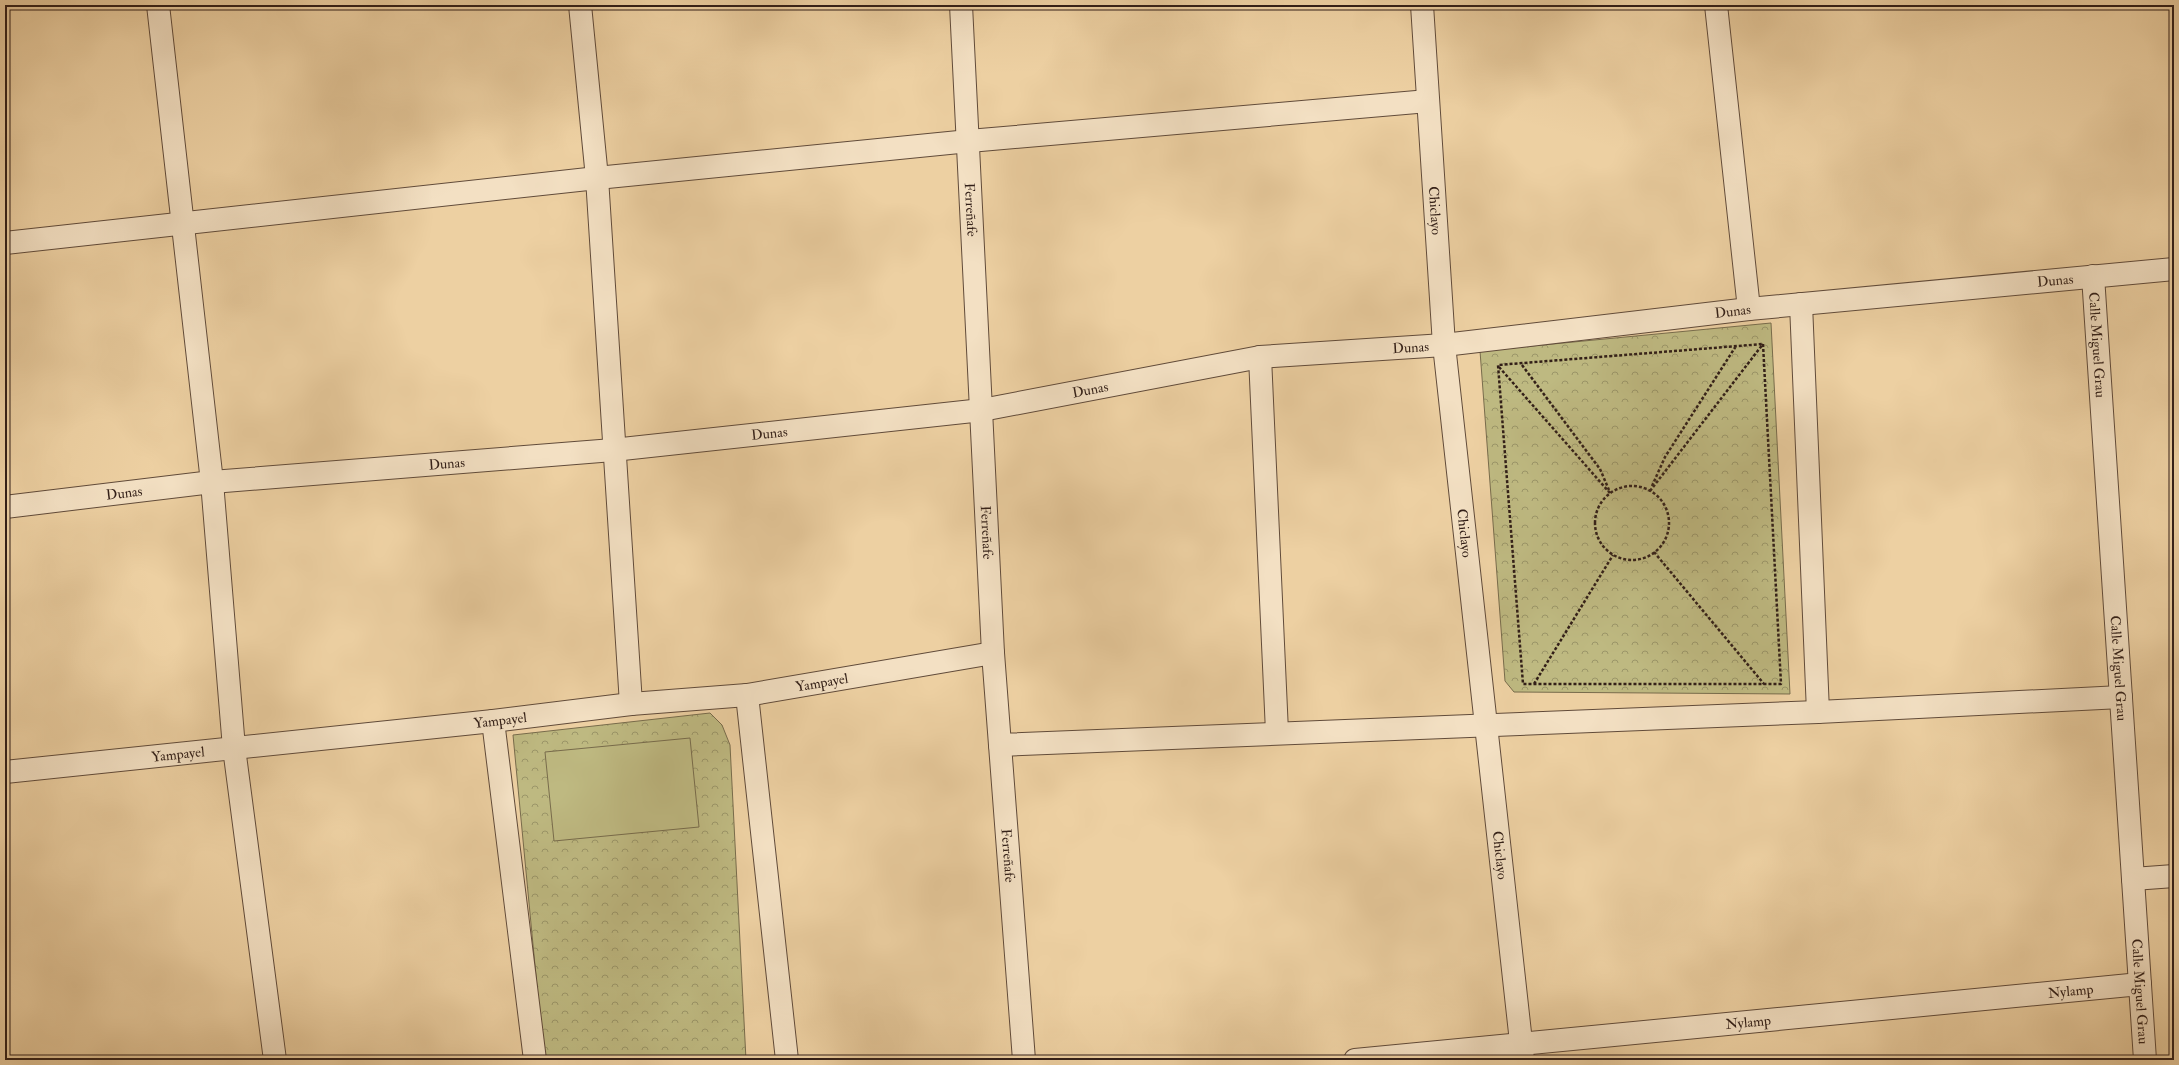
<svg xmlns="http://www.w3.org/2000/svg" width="2179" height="1065" font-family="'IM FELL Double Pica',serif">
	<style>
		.park { fill: url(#park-crowns); stroke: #786c4c }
		.garden { fill: #beb981; stroke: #786c4c }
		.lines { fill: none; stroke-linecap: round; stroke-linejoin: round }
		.minor-casing { stroke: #614b3a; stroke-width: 24 }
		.tertiary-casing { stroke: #614b3a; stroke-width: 24 }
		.path { stroke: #321f18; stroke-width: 2.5; stroke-dasharray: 3 2; stroke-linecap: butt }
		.minor { stroke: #f3e0c3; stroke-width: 22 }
		.tertiary { stroke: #f3e0c3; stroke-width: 22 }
		.labels { text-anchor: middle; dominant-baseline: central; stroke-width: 3; stroke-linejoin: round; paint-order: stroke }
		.street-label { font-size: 14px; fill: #321f18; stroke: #f3e0c3 }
	</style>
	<defs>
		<pattern id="park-crowns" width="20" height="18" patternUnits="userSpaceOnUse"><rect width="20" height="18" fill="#beb981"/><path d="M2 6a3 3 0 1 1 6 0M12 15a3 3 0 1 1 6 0" fill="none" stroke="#9b9669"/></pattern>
	</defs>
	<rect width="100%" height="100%" fill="#edd0a2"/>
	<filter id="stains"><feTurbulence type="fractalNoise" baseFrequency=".005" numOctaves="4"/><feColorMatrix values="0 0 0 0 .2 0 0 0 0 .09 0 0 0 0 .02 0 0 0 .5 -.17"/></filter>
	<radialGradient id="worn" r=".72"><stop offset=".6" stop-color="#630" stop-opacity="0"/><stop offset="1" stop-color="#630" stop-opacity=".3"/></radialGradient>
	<!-- park -->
	<path class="park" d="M 1771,323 L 1790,694 L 1514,692 L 1505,681 L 1480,351 Z
		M 710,713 L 722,725 L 730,745 L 746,1060 L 544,1060 L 513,735 Z"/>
	<!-- garden -->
	<path class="garden" d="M 690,738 L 699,827 L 554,841 L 545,752 Z"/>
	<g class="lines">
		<defs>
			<g id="minor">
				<path d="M 158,5 L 212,482 L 234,748 L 275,1060"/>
				<path d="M 580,5 L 597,178 L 631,704"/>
				<path id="s1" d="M 961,5 L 993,653 L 1024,1060"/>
				<path id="s2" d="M 1422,5 L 1444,345 L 1523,1060"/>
				<path d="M 1716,5 L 1749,309"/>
				<path d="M 5,243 L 597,178 L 969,141 L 1428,101"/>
				<path d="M 1801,304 L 1818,712"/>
				<path d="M 1260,357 L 1277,732"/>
				<path d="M 747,695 L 787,1060"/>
				<path d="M 493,721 L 535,1060"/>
				<path d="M 1000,745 L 1818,712 L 2121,697"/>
				<path id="s3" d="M 5,772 L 493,721 L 631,704 L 747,695 L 993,653"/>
				<path d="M 2133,879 L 2174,876"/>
				<path id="s4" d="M 1355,1060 L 2140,984"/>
			</g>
			<g id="tertiary">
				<path id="s5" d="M 2093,276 L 2145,1060"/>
				<path id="s6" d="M 5,507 L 212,482 L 613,450 L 982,410 L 1260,357 L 1444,345 L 1749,309 L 2174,269"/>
			</g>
		</defs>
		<!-- minor casing -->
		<use href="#minor" class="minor-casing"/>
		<!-- tertiary casing -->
		<use href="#tertiary" class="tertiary-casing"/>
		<!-- path -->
		<path class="path" d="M 1763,344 L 1781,684 L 1523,684 L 1498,365 Z
			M 1522,365 L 1600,469 L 1609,490
			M 1499,367 L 1610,493
			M 1652,486 L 1665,457 L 1736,346
			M1595 523a37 37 0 1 1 74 0a37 37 0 1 1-74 0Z
			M 1650,491 L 1763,344
			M 1654,552 L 1764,684
			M 1534,684 L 1613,555"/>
		<!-- minor -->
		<use href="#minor" class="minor"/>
		<!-- tertiary -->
		<use href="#tertiary" class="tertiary"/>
	</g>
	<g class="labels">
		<!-- street labels -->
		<g class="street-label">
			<text stroke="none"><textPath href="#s1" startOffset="205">Ferreñafe</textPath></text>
			<text stroke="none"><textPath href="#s2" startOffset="206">Chiclayo</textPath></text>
			<text stroke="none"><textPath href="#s6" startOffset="2064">Dunas</textPath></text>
			<text stroke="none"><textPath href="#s6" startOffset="1740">Dunas</textPath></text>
			<text stroke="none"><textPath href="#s5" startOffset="69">Calle Miguel Grau</textPath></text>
			<text stroke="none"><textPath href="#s6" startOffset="1416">Dunas</textPath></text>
			<text stroke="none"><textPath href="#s6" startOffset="1092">Dunas</textPath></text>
			<text stroke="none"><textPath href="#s6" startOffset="768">Dunas</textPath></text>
			<text stroke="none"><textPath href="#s6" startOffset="444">Dunas</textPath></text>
			<text stroke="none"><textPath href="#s6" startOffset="120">Dunas</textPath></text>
			<text stroke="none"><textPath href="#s1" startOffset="528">Ferreñafe</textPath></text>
			<text stroke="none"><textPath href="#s2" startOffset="530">Chiclayo</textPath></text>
			<text stroke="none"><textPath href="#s5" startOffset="393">Calle Miguel Grau</textPath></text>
			<text stroke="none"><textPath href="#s3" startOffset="822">Yampayel</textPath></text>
			<text stroke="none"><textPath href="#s3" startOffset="498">Yampayel</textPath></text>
			<text stroke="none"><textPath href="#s3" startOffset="174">Yampayel</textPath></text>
			<text stroke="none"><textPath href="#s2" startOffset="854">Chiclayo</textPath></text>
			<text stroke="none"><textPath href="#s1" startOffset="852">Ferreñafe</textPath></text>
			<text stroke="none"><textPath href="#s4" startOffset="719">Nylamp</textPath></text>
			<text stroke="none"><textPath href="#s5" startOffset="717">Calle Miguel Grau</textPath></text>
			<text stroke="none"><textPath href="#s4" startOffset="395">Nylamp</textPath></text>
		</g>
	</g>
	<!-- margin -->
	<rect width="2179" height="1065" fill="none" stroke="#edd0a2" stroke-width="20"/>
	<rect x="6" y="6" width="2167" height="1053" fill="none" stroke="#321f18" stroke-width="2"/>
	<rect x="10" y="10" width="2159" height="1045" fill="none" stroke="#321f18"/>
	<rect width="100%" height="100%" filter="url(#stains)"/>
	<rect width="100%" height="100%" fill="url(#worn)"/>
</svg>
